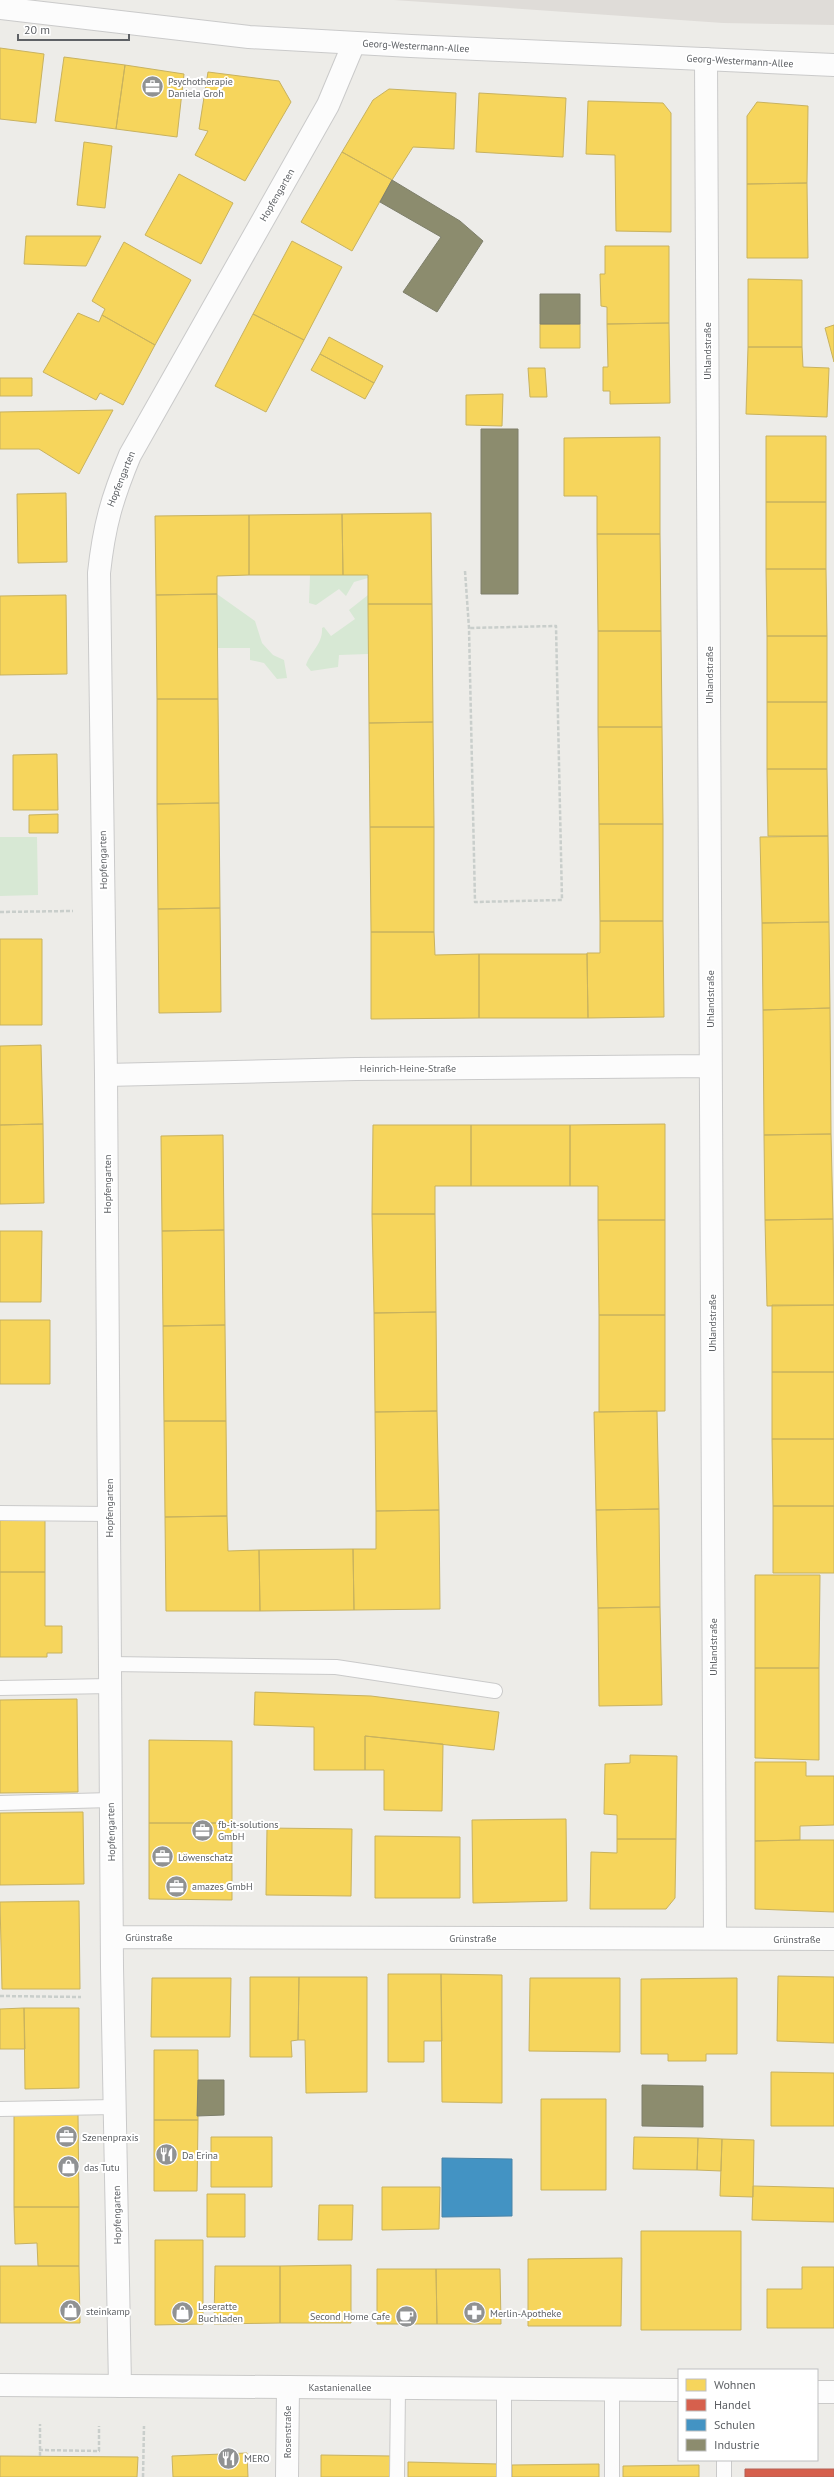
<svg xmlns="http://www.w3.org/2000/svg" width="834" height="2477" font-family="'PT Sans',sans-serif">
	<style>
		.education { fill: #dfdcd8 }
		.green { fill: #d7e8d4 }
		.homes { fill: #f6d55c; stroke: #c8b25f }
		.shops { fill: #d6604d; stroke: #b26054 }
		.schools { fill: #4393c3; stroke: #4b84a7 }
		.industry { fill: #8c8c6e; stroke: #7e7f6b }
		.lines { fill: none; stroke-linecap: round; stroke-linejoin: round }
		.service-casing { stroke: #cacaca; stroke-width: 16 }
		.minor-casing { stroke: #cacaca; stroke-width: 24 }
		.tertiary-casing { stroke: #cacaca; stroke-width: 24 }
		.secondary-casing { stroke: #cacac9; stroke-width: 24 }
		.path { stroke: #c9cecb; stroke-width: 2.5; stroke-dasharray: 4 2; stroke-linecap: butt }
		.service { stroke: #fcfcfc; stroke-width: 14 }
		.minor { stroke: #fcfcfc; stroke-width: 22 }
		.tertiary { stroke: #fcfcfc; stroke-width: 22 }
		.secondary { stroke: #fcfcfc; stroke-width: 22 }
		.labels { text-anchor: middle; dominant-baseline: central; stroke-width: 4; stroke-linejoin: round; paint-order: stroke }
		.street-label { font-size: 10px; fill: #5e6165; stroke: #fff }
		.poi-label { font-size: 10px; fill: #5e6165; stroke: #fff; text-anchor: start }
	</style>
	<rect width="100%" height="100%" fill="#edece8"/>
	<!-- education -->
	<path class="education" d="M 394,0 L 834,0 L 834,25 L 723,23 Z"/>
	<!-- green -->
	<path class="green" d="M 310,575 L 368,575 L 368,578 L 354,582 L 346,596 L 339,589 L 316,605 L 309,603 Z
		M 217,594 L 255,621 L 262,643 L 273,655 L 284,660 L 287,678 L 277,679 L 264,663 L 250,660 L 250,648 L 218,648 Z
		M 368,595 L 368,654 L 339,655 L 338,667 L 311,671 L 306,665 C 311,651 323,644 322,628 L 324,627 L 331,636 L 355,619 L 349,610 Z
		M 0,837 L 37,837 L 38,895 L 0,896 Z"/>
	<!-- homes -->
	<path class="homes" d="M 0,48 L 44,54 L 36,123 L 0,119 Z
		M 64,57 L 125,65 L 116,129 L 55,121 Z
		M 125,65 L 184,74 L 177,137 L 116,129 Z
		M 208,72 L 279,81 L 291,102 L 245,181 L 195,155 L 208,131 L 199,129 Z
		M 389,89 L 456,93 L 454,149 L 413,147 L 392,180 L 342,152 L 373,100 Z
		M 479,93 L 566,98 L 563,157 L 476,152 Z
		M 588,101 L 663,103 L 671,113 L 671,232 L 616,231 L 615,155 L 586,154 Z
		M 757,102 L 808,106 L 807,183 L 747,184 L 747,116 Z
		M 84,142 L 112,146 L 105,208 L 77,205 Z
		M 342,152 L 392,180 L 352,251 L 301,222 Z
		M 179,174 L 233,203 L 201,264 L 145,235 Z
		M 807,183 L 808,258 L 747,258 L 747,184 Z
		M 26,236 L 101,236 L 86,266 L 24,264 Z
		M 292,241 L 342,267 L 304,340 L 253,314 Z
		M 124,242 L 191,280 L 155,345 L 102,315 L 105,309 L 92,301 Z
		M 605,246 L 669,246 L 669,323 L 607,324 L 607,307 L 601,306 L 600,274 L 605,274 Z
		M 748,279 L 802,280 L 802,347 L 748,347 Z
		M 78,313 L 99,322 L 102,315 L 155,345 L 123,405 L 100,393 L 96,400 L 43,372 Z
		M 253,314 L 304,340 L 266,412 L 215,386 Z
		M 669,323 L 670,403 L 610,404 L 610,391 L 603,391 L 603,367 L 608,367 L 607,324 Z
		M 540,324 L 580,324 L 580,348 L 540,348 Z
		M 834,325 L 834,362 L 825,328 Z
		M 329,337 L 383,366 L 374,383 L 320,354 Z
		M 748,347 L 802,347 L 803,367 L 829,368 L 827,417 L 746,414 Z
		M 320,354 L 374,383 L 365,399 L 311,370 Z
		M 528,368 L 545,368 L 547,397 L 530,397 Z
		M 0,378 L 32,378 L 32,396 L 0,396 Z
		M 503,394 L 502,426 L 466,425 L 466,395 Z
		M 113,410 L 79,474 L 39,449 L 0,449 L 0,412 Z
		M 766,436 L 826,436 L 826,502 L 766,502 Z
		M 660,437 L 660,534 L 597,534 L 597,496 L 564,496 L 564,438 Z
		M 66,493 L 67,562 L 18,563 L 17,494 Z
		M 766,502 L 826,502 L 826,569 L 766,569 Z
		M 431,513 L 432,604 L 368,604 L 368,575 L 343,575 L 342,514 Z
		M 342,514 L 343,575 L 249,575 L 249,515 Z
		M 249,515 L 249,575 L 217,576 L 217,594 L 156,595 L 155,516 Z
		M 597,534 L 660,534 L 661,631 L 598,631 Z
		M 766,569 L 826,569 L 827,636 L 767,636 Z
		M 217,594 L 218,699 L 157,699 L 156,595 Z
		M 66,595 L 67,674 L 0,675 L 0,596 Z
		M 368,604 L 432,604 L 433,722 L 369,723 Z
		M 598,631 L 661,631 L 662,727 L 598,727 Z
		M 767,636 L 827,636 L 827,702 L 767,702 Z
		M 157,699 L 218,699 L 219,803 L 157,804 Z
		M 767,702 L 827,702 L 827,769 L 767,769 Z
		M 433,722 L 434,827 L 370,827 L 369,723 Z
		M 598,727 L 662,727 L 663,824 L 599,824 Z
		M 57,754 L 58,810 L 13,810 L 13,755 Z
		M 767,769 L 827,769 L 828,836 L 768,836 Z
		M 219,803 L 220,908 L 158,909 L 157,804 Z
		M 58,814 L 58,833 L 29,833 L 29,815 Z
		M 599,824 L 663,824 L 663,921 L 600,921 Z
		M 370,827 L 434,827 L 434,932 L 371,932 Z
		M 828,836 L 829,922 L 762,923 L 760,837 Z
		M 220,908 L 221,1012 L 159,1013 L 158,909 Z
		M 600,921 L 663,921 L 664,1017 L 588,1018 L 587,953 L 600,953 Z
		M 829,922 L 830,1008 L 763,1010 L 762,923 Z
		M 371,932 L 434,932 L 435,955 L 479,954 L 479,1018 L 371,1019 Z
		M 0,939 L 42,939 L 42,1025 L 0,1025 Z
		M 479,954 L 587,954 L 588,1018 L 479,1018 Z
		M 830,1008 L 831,1134 L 764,1135 L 763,1010 Z
		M 41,1045 L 43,1124 L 0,1125 L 0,1046 Z
		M 43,1124 L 44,1203 L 0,1204 L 0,1125 Z
		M 665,1124 L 665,1220 L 598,1220 L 598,1186 L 570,1186 L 570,1125 Z
		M 373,1125 L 471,1125 L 471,1186 L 435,1186 L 435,1214 L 372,1214 Z
		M 471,1125 L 570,1125 L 570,1186 L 471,1186 Z
		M 831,1134 L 833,1219 L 765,1220 L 764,1135 Z
		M 223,1135 L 224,1230 L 162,1231 L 161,1136 Z
		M 372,1214 L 435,1214 L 436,1312 L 374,1313 Z
		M 833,1219 L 834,1305 L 767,1306 L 765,1220 Z
		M 598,1220 L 665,1220 L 665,1315 L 599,1315 Z
		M 224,1230 L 225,1325 L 163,1326 L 162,1231 Z
		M 0,1231 L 42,1231 L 41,1302 L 0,1302 Z
		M 772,1305 L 834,1305 L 834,1372 L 772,1372 Z
		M 436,1312 L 437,1411 L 375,1412 L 374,1313 Z
		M 599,1315 L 665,1315 L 665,1411 L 599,1412 Z
		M 0,1320 L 50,1320 L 50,1384 L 0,1384 Z
		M 225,1325 L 226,1421 L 164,1421 L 163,1326 Z
		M 772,1372 L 834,1372 L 834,1439 L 772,1439 Z
		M 437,1411 L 439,1510 L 376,1511 L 375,1412 Z
		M 657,1411 L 659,1509 L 596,1510 L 594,1412 Z
		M 164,1421 L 226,1421 L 227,1516 L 165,1517 Z
		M 772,1439 L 834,1439 L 834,1506 L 773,1506 Z
		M 773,1506 L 834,1506 L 834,1573 L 773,1573 Z
		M 659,1509 L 660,1607 L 598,1608 L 596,1510 Z
		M 439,1510 L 440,1609 L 354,1610 L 353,1549 L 376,1549 L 376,1511 Z
		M 227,1516 L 228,1551 L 259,1550 L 260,1611 L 166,1611 L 165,1517 Z
		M 0,1517 L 45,1517 L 45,1572 L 0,1572 Z
		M 353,1549 L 354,1610 L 260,1611 L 259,1550 Z
		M 0,1572 L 45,1572 L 45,1626 L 62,1626 L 62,1653 L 47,1653 L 47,1657 L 0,1657 Z
		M 755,1575 L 820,1575 L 819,1668 L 755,1668 Z
		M 660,1607 L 662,1705 L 599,1706 L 598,1608 Z
		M 755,1668 L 819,1668 L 819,1760 L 755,1758 Z
		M 255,1692 L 371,1696 L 499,1712 L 494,1750 L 365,1736 L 365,1770 L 314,1770 L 314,1727 L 254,1725 Z
		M 77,1699 L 78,1792 L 0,1793 L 0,1700 Z
		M 365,1736 L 443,1744 L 442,1811 L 384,1810 L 384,1770 L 365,1770 Z
		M 149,1740 L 232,1741 L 232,1823 L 149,1823 Z
		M 630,1755 L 677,1756 L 676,1839 L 617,1839 L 617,1815 L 604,1814 L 605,1764 L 630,1763 Z
		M 755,1762 L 806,1762 L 806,1776 L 834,1776 L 834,1825 L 800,1826 L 800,1840 L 755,1841 Z
		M 83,1812 L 84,1884 L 0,1885 L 0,1813 Z
		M 566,1819 L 567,1901 L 473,1903 L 472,1820 Z
		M 149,1823 L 232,1823 L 232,1900 L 149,1899 Z
		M 267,1828 L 352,1829 L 351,1896 L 266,1895 Z
		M 375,1836 L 460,1837 L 460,1898 L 375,1898 Z
		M 617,1839 L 676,1839 L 675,1898 L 666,1909 L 590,1909 L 591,1852 L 617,1853 Z
		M 800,1840 L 834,1840 L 834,1912 L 755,1909 L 755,1841 Z
		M 79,1901 L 80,1989 L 2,1989 L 0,1902 Z
		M 388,1974 L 441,1974 L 442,2041 L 424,2041 L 424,2062 L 388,2062 Z
		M 441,1974 L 502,1975 L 502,2103 L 442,2102 Z
		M 778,1976 L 834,1977 L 834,2043 L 777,2041 Z
		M 250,1977 L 299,1977 L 298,2040 L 291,2041 L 292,2057 L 250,2057 Z
		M 299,1977 L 367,1977 L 367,2092 L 306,2093 L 305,2040 L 298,2040 Z
		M 152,1978 L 231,1978 L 230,2037 L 151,2037 Z
		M 530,1978 L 620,1978 L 620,2052 L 529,2051 Z
		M 737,1978 L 737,2054 L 706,2054 L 706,2061 L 668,2061 L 668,2054 L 641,2054 L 641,1979 Z
		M 24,2008 L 79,2008 L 79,2088 L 25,2089 Z
		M 24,2008 L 25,2049 L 0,2049 L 0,2009 Z
		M 154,2050 L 198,2050 L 198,2120 L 154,2120 Z
		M 771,2072 L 834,2073 L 834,2126 L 771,2126 Z
		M 541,2099 L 606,2099 L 606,2190 L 541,2190 Z
		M 78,2114 L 79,2207 L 14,2207 L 14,2115 Z
		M 154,2120 L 198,2120 L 197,2191 L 154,2191 Z
		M 211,2137 L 272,2137 L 272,2187 L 211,2187 Z
		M 634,2137 L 698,2138 L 697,2170 L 633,2169 Z
		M 698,2138 L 722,2139 L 721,2171 L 697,2170 Z
		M 722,2139 L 754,2140 L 753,2197 L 720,2196 Z
		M 753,2186 L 834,2188 L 834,2222 L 752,2220 Z
		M 382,2187 L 440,2187 L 439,2229 L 382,2230 Z
		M 207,2194 L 245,2194 L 245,2237 L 207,2237 Z
		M 319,2205 L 353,2205 L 352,2240 L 318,2240 Z
		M 14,2207 L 79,2207 L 79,2266 L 38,2266 L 37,2243 L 15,2244 Z
		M 641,2231 L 741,2231 L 741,2330 L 641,2330 Z
		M 155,2240 L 203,2240 L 203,2324 L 155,2325 Z
		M 622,2258 L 621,2326 L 528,2326 L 528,2259 Z
		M 351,2265 L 351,2323 L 280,2323 L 280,2266 Z
		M 0,2266 L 79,2266 L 80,2323 L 0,2323 Z
		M 215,2266 L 280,2266 L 280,2323 L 214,2324 Z
		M 802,2267 L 834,2267 L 834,2328 L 767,2328 L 767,2289 L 802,2289 Z
		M 377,2269 L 436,2269 L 437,2324 L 377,2324 Z
		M 436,2269 L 500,2269 L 501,2324 L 437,2324 Z
		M 247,2453 L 248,2477 L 173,2477 L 172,2456 Z
		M 321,2455 L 391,2456 L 390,2477 L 321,2477 Z
		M 0,2456 L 138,2457 L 137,2477 L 0,2477 Z
		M 408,2462 L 499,2464 L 498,2477 L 408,2477 Z
		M 599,2464 L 599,2477 L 512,2477 L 512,2465 Z
		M 699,2465 L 699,2477 L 623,2477 L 623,2466 Z"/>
	<!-- shops -->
	<path class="shops" d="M 745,2469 L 834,2469 L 834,2477 L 745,2477 Z"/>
	<!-- schools -->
	<path class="schools" d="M 442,2158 L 512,2159 L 512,2216 L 442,2217 Z"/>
	<!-- industry -->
	<path class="industry" d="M 392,180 L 460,221 L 483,241 L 437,312 L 403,292 L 441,237 L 380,202 Z
		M 540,294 L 580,294 L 580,324 L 540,324 Z
		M 481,429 L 518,429 L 518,594 L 481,594 Z
		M 198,2080 L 224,2080 L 224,2115 L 197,2116 Z
		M 642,2085 L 703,2086 L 703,2127 L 642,2126 Z"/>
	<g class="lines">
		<defs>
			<path id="service" d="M 0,1513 L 109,1514
				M 110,1664 L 336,1667 L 495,1691
				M 0,1688 L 110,1686
				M 0,1803 L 111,1800
				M 0,2109 L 115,2107
				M 724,2460 L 724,2477
				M 397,2477 L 398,2388
				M 504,2477 L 504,2389
				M 612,2477 L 612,2389"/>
			<path id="minor" d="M 706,59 L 715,1938
				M 106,1075 L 356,1069 L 710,1066
				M 112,1937 L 834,1939
				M 120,2386 L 112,1967 L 106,1075 L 99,573 C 104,526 112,498 130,455 L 328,105 L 354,43
				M 287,2477 L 288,2387"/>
			<path id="tertiary" d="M 0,8 L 249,37 L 411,46 L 834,65"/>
			<path id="secondary" d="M 0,2385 L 679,2390
				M 817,2392 L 834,2392"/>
		</defs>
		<!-- service casing -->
		<use href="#service" class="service-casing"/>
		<!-- minor casing -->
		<use href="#minor" class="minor-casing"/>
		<!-- tertiary casing -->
		<use href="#tertiary" class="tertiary-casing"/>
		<!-- secondary casing -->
		<use href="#secondary" class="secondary-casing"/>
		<!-- path -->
		<path class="path" d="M 465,571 L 469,628 L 475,902 L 562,900 L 556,626 L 469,628
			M 0,912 L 73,911
			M 0,1996 L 81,1997
			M 39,2450 L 99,2451 L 99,2426
			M 40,2456 L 40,2424
			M 143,2477 L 144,2426"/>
		<!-- service -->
		<use href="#service" class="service"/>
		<!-- minor -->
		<use href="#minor" class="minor"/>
		<!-- tertiary -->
		<use href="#tertiary" class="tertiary"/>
		<!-- secondary -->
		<use href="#secondary" class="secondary"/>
	</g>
	<!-- icons -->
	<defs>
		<symbol id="office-disc" viewBox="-11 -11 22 22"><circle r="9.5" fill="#909293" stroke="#fff"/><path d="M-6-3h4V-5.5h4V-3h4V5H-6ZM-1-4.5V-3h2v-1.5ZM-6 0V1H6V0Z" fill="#fff"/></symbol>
		<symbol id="restaurant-disc" viewBox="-11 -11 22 22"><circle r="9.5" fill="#909293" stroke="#fff"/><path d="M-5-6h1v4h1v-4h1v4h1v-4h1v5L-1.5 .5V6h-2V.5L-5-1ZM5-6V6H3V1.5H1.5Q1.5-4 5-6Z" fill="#fff"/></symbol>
		<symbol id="shop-disc" viewBox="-11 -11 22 22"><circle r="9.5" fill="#909293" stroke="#fff"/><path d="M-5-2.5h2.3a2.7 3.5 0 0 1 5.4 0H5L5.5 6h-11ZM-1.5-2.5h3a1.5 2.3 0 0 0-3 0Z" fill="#fff"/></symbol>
		<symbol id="pharmacy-disc" viewBox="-11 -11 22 22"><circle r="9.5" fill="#909293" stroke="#fff"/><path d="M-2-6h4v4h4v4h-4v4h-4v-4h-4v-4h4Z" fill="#fff"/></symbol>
		<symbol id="cafe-disc" viewBox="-11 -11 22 22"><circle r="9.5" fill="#909293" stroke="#fff"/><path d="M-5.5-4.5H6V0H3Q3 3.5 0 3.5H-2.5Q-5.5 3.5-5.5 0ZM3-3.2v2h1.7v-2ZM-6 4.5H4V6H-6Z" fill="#fff"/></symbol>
	</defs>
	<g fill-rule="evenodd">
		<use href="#office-disc" x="140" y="74" width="25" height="25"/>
		<use href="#office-disc" x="190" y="1818" width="25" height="25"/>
		<use href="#office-disc" x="150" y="1844" width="25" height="25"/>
		<use href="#office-disc" x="164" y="1874" width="25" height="25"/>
		<use href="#office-disc" x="54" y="2124" width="25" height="25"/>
		<use href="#restaurant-disc" x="154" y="2142" width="25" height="25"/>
		<use href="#shop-disc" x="56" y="2154" width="25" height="25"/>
		<use href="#shop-disc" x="58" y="2298" width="25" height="25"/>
		<use href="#shop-disc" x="170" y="2300" width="25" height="25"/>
		<use href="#pharmacy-disc" x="462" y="2300" width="25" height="25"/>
		<use href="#cafe-disc" x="394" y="2304" width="25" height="25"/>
		<use href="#restaurant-disc" x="216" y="2446" width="25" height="25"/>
	</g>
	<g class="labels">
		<!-- street labels -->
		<g class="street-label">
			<text transform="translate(416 46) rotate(3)">Georg-Westermann-Allee</text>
			<text transform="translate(740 61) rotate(3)">Georg-Westermann-Allee</text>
			<text transform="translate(277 195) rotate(-60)">Hopfengarten</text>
			<text transform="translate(707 351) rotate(-90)">Uhlandstraße</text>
			<text transform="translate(121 479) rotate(-68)">Hopfengarten</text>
			<text transform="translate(709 675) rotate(-90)">Uhlandstraße</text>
			<text transform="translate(103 860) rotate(-91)">Hopfengarten</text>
			<text transform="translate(710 999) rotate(-90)">Uhlandstraße</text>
			<text x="408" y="1068">Heinrich-Heine-Straße</text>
			<text transform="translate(107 1184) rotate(-90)">Hopfengarten</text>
			<text transform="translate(712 1323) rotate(-90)">Uhlandstraße</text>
			<text transform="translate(109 1508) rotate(-90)">Hopfengarten</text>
			<text transform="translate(713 1647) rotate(-90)">Uhlandstraße</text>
			<text transform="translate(111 1832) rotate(-91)">Hopfengarten</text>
			<text x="149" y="1937">Grünstraße</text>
			<text x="473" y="1938">Grünstraße</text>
			<text x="797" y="1939">Grünstraße</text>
			<text transform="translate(117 2215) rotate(-91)">Hopfengarten</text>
			<text x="340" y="2387">Kastanienallee</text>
			<text transform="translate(287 2432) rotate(-90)">Rosenstraße</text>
		</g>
		<!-- poi labels -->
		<g class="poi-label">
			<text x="168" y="81">Psychotherapie<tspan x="168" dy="12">Daniela Groh</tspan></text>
			<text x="218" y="1824">fb-it-solutions<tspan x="218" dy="12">GmbH</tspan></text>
			<text x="178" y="1857">Löwenschatz</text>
			<text x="192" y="1886">amazes GmbH</text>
			<text x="82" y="2137">Szenenpraxis</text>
			<text x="182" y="2155">Da Erina</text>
			<text x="84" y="2167">das Tutu</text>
			<text x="198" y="2306">Leseratte<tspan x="198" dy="12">Buchladen</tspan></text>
			<text x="86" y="2311">steinkamp</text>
			<text x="490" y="2313">Merlin-Apotheke</text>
			<text x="390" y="2316" text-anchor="end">Second Home Cafe</text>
			<text x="244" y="2458">MERO</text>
		</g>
	</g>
	<!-- legend -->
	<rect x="678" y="2369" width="140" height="92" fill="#ffffff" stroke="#bfc0c1"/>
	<rect x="686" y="2379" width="20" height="12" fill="#f6d55c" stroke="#bfc0c1"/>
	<text x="714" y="2389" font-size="12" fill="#5e6165">Wohnen</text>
	<rect x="686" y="2399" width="20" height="12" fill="#d6604d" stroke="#bfc0c1"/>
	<text x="714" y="2409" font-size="12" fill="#5e6165">Handel</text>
	<rect x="686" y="2419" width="20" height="12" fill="#4393c3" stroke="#bfc0c1"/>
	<text x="714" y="2429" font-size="12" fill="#5e6165">Schulen</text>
	<rect x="686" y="2439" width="20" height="12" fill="#8c8c6e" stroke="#bfc0c1"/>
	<text x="714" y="2449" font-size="12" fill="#5e6165">Industrie</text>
	<!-- scale -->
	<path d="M18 34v6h111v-6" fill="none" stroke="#5e6165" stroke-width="2"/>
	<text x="24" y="34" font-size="12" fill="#5e6165" stroke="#ffffff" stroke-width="3" paint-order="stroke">20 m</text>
</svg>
